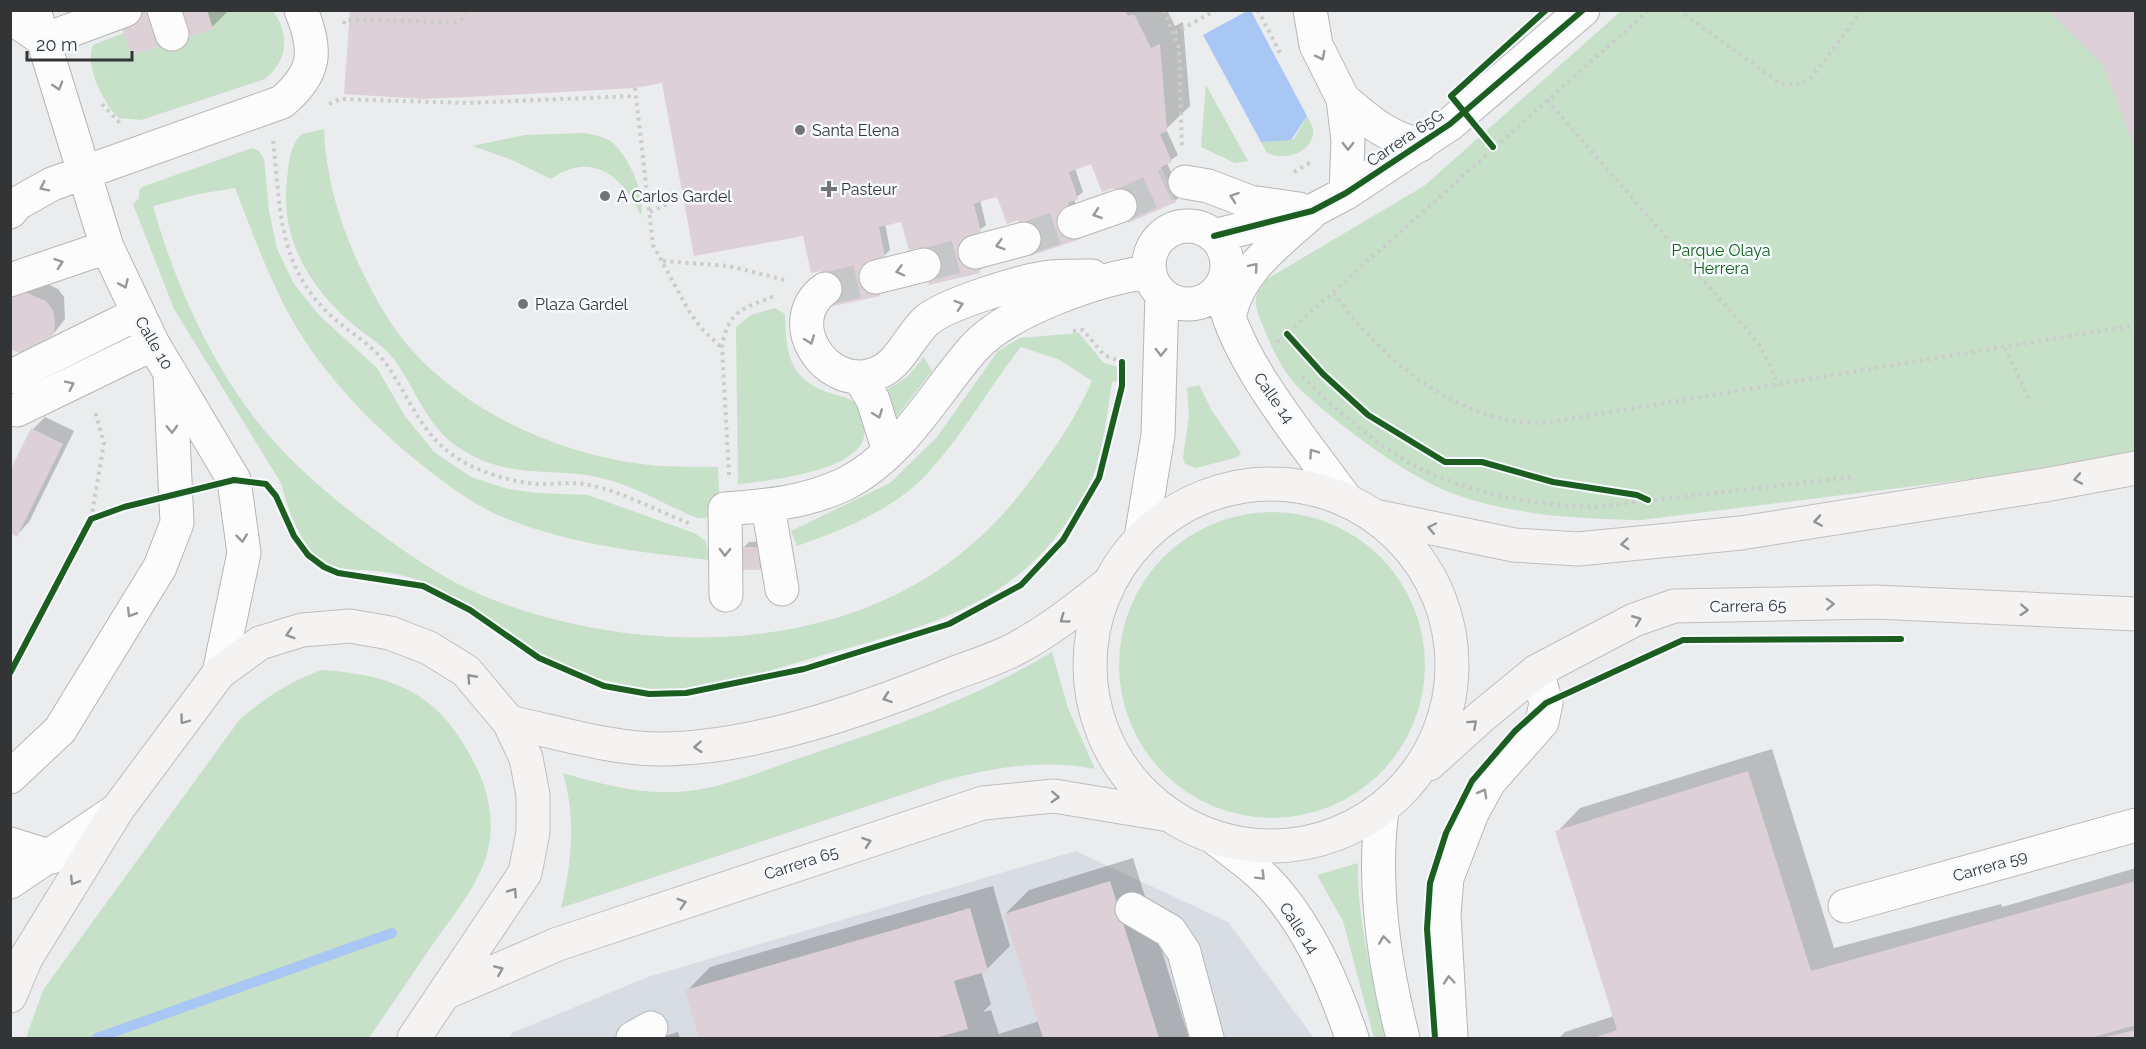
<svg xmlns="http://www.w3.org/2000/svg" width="2146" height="1049" font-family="Raleway,sans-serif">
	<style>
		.built { fill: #d7dde3 }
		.green { fill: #c7e0c8 }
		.water { fill: #a8c7f4 }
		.shadow { fill: #0003 }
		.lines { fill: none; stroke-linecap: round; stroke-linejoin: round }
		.stream { stroke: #a8c7f4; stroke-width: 10 }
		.building { fill: #ded0d7 }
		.minor-tunnel { stroke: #c5c7c9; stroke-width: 33; stroke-dasharray: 33 16; stroke-linecap: butt }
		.minor-casing { stroke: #b4b6b7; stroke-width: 35 }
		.major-casing { stroke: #c3bdbe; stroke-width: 35 }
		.path { stroke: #cbcccc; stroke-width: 4; stroke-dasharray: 3 4.5; stroke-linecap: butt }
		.minor { stroke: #fcfcfc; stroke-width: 33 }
		.major { stroke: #f5f2f2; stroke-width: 33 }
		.cycleway-casing { stroke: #f6f9fd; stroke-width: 10 }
		.cycleway { stroke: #1b5e20; stroke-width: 6 }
		.oneway { stroke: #979898 }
		.oneway2 { stroke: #949394 }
		.poi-dot { fill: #727476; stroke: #f6f9fd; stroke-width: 2 }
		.labels { text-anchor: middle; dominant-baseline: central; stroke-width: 5; stroke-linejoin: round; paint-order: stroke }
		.poi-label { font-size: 16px; fill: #323435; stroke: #f6f9fd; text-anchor: start }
		.street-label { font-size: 16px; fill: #323435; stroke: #f6f9fd }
		.park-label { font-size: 16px; fill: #116216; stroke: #f6f9fd }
	</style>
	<rect width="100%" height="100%" fill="#eaecee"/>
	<!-- built -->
	<path class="built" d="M 1076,851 L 1228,922 L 1314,1038 L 509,1038 L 512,1033 L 648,977 Z"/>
	<!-- green -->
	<path class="green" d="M 207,11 L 273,11 C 290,35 288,60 265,79 L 141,120 L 119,118 C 104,104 84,66 93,45 L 124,33 L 131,55 L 213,29 Z
		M 1621,11 L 2135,11 L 2135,451 L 2045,470 L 1641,520 C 1575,519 1506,515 1444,490 C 1400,471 1333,421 1299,388 C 1283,372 1273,350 1264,329 C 1260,318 1253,306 1257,294 C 1259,289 1264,283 1267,279 L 1424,186 Z
		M 1206,85 L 1248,161 L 1235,163 L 1201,147 Z
		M 1307,116 C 1310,122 1314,127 1313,134 C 1310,154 1282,161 1267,153 L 1261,142 L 1294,139 Z
		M 324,129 C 326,177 339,222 359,265 C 373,294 388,322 409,347 C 466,412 556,453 641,464 C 666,468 692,466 718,467 C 718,486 726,522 697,518 C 665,505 634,485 601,478 C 550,466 515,481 464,451 C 427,430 417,390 393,358 C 380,342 363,334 348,320 C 308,285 280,236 287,180 C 289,164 289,146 302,134 Z
		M 584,133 C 595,135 608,137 615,145 C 631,162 645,193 641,216 C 624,176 591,150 551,179 L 510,159 L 472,146 L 525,135 Z
		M 252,148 L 259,151 L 264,159 L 269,210 L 277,249 L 294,284 L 320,316 L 377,368 L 405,416 L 434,452 L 471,477 L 508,489 L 537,493 L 588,495 L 694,533 L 706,541 L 709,560 C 638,552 567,544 500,516 C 470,503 442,481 417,461 C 368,421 322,373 291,318 C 268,276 252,232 235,188 L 198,194 L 153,206 C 174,281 208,357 256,420 C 287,460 329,496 370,526 C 410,556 452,585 499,602 C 652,659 854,654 979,538 C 999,520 1017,499 1033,477 C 1056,448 1077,415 1092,381 L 1058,359 L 1021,347 C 988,389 962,437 925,476 C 891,511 842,530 797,546 L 791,531 L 890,483 L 937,437 L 998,351 L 1020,338 L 1079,333 L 1104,363 L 1119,367 L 1119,381 L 1112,382 C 1108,408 1105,435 1098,461 C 1092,485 1078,506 1064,526 C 1002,613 913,629 816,657 C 762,673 691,697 634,687 C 594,680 555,665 521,643 C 508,634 496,622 483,613 C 467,602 449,594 431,586 C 414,577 395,573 375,571 C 360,569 342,571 328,564 C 302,552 288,509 281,483 L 174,309 L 133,204 L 139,198 L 139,191 L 142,187 Z
		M 775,308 L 785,314 C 786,349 787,378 827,392 C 837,396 848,396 856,404 C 862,410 863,417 864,425 C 875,471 766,481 738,484 L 736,327 L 751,315 Z
		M 924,357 L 932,371 L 893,421 L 882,393 L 907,377 Z
		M 1199,385 L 1212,411 L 1241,453 L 1238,457 L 1196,468 L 1185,464 L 1183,458 L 1189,416 L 1187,388 Z
		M1119 665a153 153 0 1 1 306 0a153 153 0 1 1-306 0Z
		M 1052,652 L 1068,708 L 1095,769 C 1044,759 996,767 946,780 L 561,908 C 572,861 576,819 563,773 C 605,785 644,796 688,791 C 724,787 763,771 797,759 C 884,730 973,700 1052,652 Z
		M 322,670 C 381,674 428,687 461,740 C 480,770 494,801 490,838 C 486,876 457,910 435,941 C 413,973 391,1006 369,1038 L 26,1038 L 43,990 L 240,719 C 266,697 291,681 322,670 Z
		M 1358,863 C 1357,924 1373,979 1388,1038 L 1374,1038 L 1343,921 L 1317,875 Z"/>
	<!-- water -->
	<path class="water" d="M 1247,11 L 1251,11 L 1307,116 L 1291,140 L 1261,142 L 1203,35 Z"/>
	<!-- shadow -->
	<path class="shadow" d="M 118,10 L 229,10 L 212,27 Z
		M 351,10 L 1167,10 L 1175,26 L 1183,22 L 1190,106 L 1166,129 L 1178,155 L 1167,163 L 1181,195 L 1175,201 L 1113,186 L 1098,158 L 1075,168 L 1083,192 L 1074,199 L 1085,232 L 1079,238 L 1019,218 L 1004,192 L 980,200 L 986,225 L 977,232 L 985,265 L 979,271 L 921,246 L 908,217 L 885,223 L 890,250 L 884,256 L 878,257 L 885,289 L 879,294 L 823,270 L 804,234 L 663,81 Z
		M 39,280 L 58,289 L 64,297 L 65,319 L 47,342 L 10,296 Z
		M 45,417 L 74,431 L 29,522 L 17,535 L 33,429 Z
		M 765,541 L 766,563 L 760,569 L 743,548 L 749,542 Z
		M 1772,749 L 1834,948 L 2001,904 L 2002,907 L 2136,868 L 2136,1038 L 1559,1038 L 1565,1032 L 1614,1016 L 1557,832 L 1580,808 Z
		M 1133,858 L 1189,1038 L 701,1038 L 687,991 L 710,967 L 993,886 L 1010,946 L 987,969 L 981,971 L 991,1004 L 983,1012 L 991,1010 L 999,1034 L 1039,1021 L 1005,914 L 1029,890 Z
		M 678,1032 L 680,1038 L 658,1038 Z"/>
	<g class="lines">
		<!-- stream -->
		<path class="stream" d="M 97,1038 L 392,933"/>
	</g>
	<!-- building -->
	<path class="building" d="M 116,10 L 207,10 L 213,29 L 131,55 Z
		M 350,10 L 1125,10 L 1128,16 L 1134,14 L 1151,48 L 1160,44 L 1167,131 L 1160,134 L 1172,162 L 1161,167 L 1176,202 L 1128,223 L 1113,188 L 1102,192 L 1091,164 L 1069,172 L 1078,199 L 1068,203 L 1080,239 L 1030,256 L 1018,220 L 1007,224 L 997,197 L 985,200 L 974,204 L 981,232 L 971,235 L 980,273 L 929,285 L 920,248 L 909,250 L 901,222 L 879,227 L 885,257 L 872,260 L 880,296 L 829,307 L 821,271 L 811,273 L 803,236 L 694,256 L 662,83 L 635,88 L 469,97 L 422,99 L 344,94 Z
		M 2048,10 L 2136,10 L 2136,151 L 2103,65 Z
		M 25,292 L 46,301 L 53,310 L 55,322 L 54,333 L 48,343 L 26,353 L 20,353 L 10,349 L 10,296 Z
		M 31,428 L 63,444 L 17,537 L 10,533 L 10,471 Z
		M 742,547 L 759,547 L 760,570 L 742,570 Z
		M 1748,771 L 1811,971 L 2136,881 L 2136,1025 L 2090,1038 L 1593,1038 L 1617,1030 L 1555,831 Z
		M 1110,881 L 1159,1038 L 1043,1038 L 1004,914 Z
		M 970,908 L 988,971 L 954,981 L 968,1029 L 935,1038 L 699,1038 L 685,990 Z
		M 2136,1030 L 2136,1038 L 2101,1038 Z"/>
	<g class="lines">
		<!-- minor-tunnel -->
		<path class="minor-tunnel" d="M 1120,206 L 1168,184
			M 1024,239 L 1074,222
			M 924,265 L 975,252
			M 825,289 L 876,277"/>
		<defs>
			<path id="minor" d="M 34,10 L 107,247 L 153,344 L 234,480 L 244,553 L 219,673
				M 164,10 L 172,34
				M 1310,10 L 1316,45 L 1343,99 L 1348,140 L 1346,193
				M 10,17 L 44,40 L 125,10
				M 1343,99 C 1369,121 1386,137 1420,145
				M 1185,182 L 1208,186 L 1250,202 L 1299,209
				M 10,212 L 18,203 L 52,184 L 282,102 C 316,73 318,51 301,10
				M 1074,222 L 1120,206
				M1149 265a39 39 0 1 1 78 0a39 39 0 1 1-78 0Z
				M 1214,236 L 1312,211 L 1346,193 L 1450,124 L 1583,10
				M 975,252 L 1024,239
				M 876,277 L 924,265
				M 10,280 L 107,247
				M 1221,287 C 1232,358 1305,442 1347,501
				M 825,289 C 781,321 824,389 872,375 C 899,368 907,339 926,321 C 945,304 1024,280 1051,277 C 1065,276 1079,276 1092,276
				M 1230,313 C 1240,270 1278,243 1309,215
				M 10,377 L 137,314
				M 860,378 L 873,400 L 889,451
				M 17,410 L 153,344
				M 768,506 L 782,589
				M 1141,538 L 1158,435 L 1162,294
				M 726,595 L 725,509 C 767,506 807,502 845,484 C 902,455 933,395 973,349 C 1008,310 1099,278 1150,272
				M 10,777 L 60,730 L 160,567 L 177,523 L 170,373
				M 1382,809 C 1372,886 1384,964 1403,1038
				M 1216,839 C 1230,850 1246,861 1260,874 C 1305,916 1333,981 1352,1038
				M 10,844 L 52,857
				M 10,882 L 117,810
				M 1845,906 L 2136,825
				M 1132,909 L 1170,931 L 1184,952 L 1207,1038
				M 633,1038 L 651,1028
				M 1451,1038 L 1444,914 L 1447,878 L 1472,813 L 1489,782 L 1542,722 L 1546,703 L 1537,671"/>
			<path id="major" d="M1090 665a181 181 0 1 1 362 0a181 181 0 1 1-362 0Z
				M 1374,516 L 1514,545 L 1578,549 L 1741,533 L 2045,485 L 2136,468
				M 509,722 C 560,733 614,750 666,749 C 757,747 863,710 947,676 C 970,667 994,660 1015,649 C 1049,631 1078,608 1108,584
				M 1429,764 L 1482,716 L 1537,671 L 1634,620 L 1674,606 L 1875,602 L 2136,614
				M 445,993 L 558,944 L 983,803 L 1054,796 L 1169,815
				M 10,996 L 26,958 L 117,810 L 219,673 L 260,643 L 302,630 L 350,626 L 390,633 L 429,648 L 466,671 L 509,722 L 526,758 L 533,795 L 533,832 L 525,873 L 414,1038"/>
		</defs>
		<!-- minor casing -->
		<use href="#minor" class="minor-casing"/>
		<!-- major casing -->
		<use href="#major" class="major-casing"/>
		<!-- path -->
		<path class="path" d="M 1164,10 L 1179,48 L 1182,148
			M 1258,10 L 1280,53
			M 1678,10 L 1781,84 L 1797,85 L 1812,77 L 1862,10
			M 344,24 L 345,20 L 456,22 L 462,19 L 465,10
			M 1175,33 L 1216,10
			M 635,88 L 653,245 L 690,313 L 702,329 L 721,347
			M 1547,100 L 1759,344 L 1775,376 L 1777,386
			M 102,104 L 120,123
			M 329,104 L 340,99 L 467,103 L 635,96
			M 273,141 C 281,205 276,259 325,310 C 345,331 373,343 389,368 C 415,408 425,444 473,467 C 494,476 520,484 543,484 C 557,484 571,482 584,484 C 620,490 657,511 691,524
			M 1294,172 L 1313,161
			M 650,212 L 683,197
			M 663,261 L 729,266 L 785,280
			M 1334,293 C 1380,359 1458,424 1543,423 L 2136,325
			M 1073,331 L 1083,330 L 1104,355 L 1122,362
			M 1277,342 L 1649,10
			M 2005,348 L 2031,403
			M 1302,377 C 1337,410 1374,444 1417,467 C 1468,493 1537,506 1594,507 L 1853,477
			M 729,475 L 722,347 C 728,309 745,308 777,295
			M 91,519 L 104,443 L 95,411"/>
		<!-- minor -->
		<use href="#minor" class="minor"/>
		<!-- major -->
		<use href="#major" class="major"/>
		<defs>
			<path id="cycleway" d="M 1493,147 L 1451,96 L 1546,10
				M 1214,236 L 1312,211 L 1346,193 L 1450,124 L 1583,10
				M 1287,334 L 1323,374 L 1368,415 L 1445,462 L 1482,462 L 1553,482 L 1637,495 L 1648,500
				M 10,673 L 91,519 L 124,507 L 234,480 L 266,484 L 276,496 L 294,536 L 308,555 L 324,567 L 338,573 L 423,586 L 470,610 L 539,658 L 604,686 L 649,694 L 686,693 L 804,669 L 949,624 L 1021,585 L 1063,540 L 1099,478 L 1122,386 L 1122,362
				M 1435,1038 L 1427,929 L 1430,883 L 1446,833 L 1472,781 L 1515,731 L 1546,703 L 1683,640 L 1901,639"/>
		</defs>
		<!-- cycleway casing -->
		<use href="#cycleway" class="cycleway-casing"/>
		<!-- cycleway -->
		<use href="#cycleway" class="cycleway"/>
	</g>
	<!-- one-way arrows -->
	<defs><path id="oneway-chevron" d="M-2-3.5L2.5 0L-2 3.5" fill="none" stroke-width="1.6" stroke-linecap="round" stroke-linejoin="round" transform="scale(1.5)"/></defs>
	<g class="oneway">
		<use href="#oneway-chevron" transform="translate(1321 56) rotate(63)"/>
		<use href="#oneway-chevron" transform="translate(58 86) rotate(73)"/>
		<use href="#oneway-chevron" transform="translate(1348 146) rotate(90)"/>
		<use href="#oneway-chevron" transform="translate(44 187) rotate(154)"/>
		<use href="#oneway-chevron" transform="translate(1234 197) rotate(-161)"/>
		<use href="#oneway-chevron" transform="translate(1097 214) rotate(161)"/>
		<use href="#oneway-chevron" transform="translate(1000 245) rotate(164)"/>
		<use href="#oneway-chevron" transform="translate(59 263) rotate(-19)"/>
		<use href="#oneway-chevron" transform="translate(1254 267) rotate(-50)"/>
		<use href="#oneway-chevron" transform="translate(900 271) rotate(166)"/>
		<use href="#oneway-chevron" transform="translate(124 284) rotate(66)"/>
		<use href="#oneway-chevron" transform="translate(959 305) rotate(-18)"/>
		<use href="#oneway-chevron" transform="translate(810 340) rotate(70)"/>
		<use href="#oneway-chevron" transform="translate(1161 352) rotate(91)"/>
		<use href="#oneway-chevron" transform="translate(70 385) rotate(-26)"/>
		<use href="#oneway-chevron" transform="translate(878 414) rotate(69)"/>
		<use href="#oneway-chevron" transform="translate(172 429) rotate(88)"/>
		<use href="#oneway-chevron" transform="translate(1313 453) rotate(-125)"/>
		<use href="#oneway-chevron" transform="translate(242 538) rotate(84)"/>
		<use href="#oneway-chevron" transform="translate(725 552) rotate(91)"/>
		<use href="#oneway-chevron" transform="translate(131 613) rotate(121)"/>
		<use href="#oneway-chevron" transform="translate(1483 793) rotate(-61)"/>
		<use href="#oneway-chevron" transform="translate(1261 876) rotate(45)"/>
		<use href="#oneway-chevron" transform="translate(1384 940) rotate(-97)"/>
		<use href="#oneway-chevron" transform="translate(1449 980) rotate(-95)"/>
	</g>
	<g class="oneway2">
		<use href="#oneway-chevron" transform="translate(2078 479) rotate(169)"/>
		<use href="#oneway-chevron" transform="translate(1818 521) rotate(171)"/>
		<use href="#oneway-chevron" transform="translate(1432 528) rotate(-168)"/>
		<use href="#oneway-chevron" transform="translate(1625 544) rotate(175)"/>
		<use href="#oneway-chevron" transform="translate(1830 604) rotate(-2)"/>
		<use href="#oneway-chevron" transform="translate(2024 610) rotate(3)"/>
		<use href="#oneway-chevron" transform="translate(1064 619) rotate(144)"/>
		<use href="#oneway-chevron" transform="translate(1637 620) rotate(-22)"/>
		<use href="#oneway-chevron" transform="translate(290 634) rotate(163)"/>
		<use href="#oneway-chevron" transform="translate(471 678) rotate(-132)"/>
		<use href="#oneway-chevron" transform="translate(887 698) rotate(161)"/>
		<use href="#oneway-chevron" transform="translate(184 720) rotate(126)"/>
		<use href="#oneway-chevron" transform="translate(1473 724) rotate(-42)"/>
		<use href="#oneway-chevron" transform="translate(698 747) rotate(176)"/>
		<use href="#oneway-chevron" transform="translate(1055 797) rotate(3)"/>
		<use href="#oneway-chevron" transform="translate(867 842) rotate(-19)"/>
		<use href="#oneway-chevron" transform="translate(74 881) rotate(122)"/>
		<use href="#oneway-chevron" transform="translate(513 892) rotate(-56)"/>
		<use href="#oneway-chevron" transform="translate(682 903) rotate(-18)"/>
		<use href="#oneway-chevron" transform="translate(499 970) rotate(-23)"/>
	</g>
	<!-- markers -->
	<g class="poi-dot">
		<circle cx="800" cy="130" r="6"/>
		<path d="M826 180h6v6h6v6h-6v6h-6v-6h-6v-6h6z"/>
		<circle cx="605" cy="196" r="6"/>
		<circle cx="523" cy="304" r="6"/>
	</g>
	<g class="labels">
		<!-- poi labels -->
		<g class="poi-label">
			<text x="812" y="130">Santa Elena</text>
			<text x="841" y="189">Pasteur</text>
			<text x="617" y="196">A Carlos Gardel</text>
			<text x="535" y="304">Plaza Gardel</text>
		</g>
		<!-- street labels -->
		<g class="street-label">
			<text transform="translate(1405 138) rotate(-34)">Carrera 65G</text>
			<text transform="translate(154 343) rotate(60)">Calle 10</text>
			<text transform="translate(1274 398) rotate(55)">Calle 14</text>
			<text transform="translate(1748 606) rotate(-1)">Carrera 65</text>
			<text transform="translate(801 863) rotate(-18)">Carrera 65</text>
			<text transform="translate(1990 866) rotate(-16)">Carrera 59</text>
			<text transform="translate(1299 928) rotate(57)">Calle 14</text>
		</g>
		<!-- park labels -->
		<g class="park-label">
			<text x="1721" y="250">Parque Olaya<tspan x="1721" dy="18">Herrera</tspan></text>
		</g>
	</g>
	<!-- border -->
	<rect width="2146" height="1049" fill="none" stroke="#323435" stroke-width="24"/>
	<!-- scale -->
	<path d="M27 51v9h105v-9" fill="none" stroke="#323435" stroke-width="3"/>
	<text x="36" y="51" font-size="18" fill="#323435" stroke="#f6f9fd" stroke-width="4.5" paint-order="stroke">20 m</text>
</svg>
